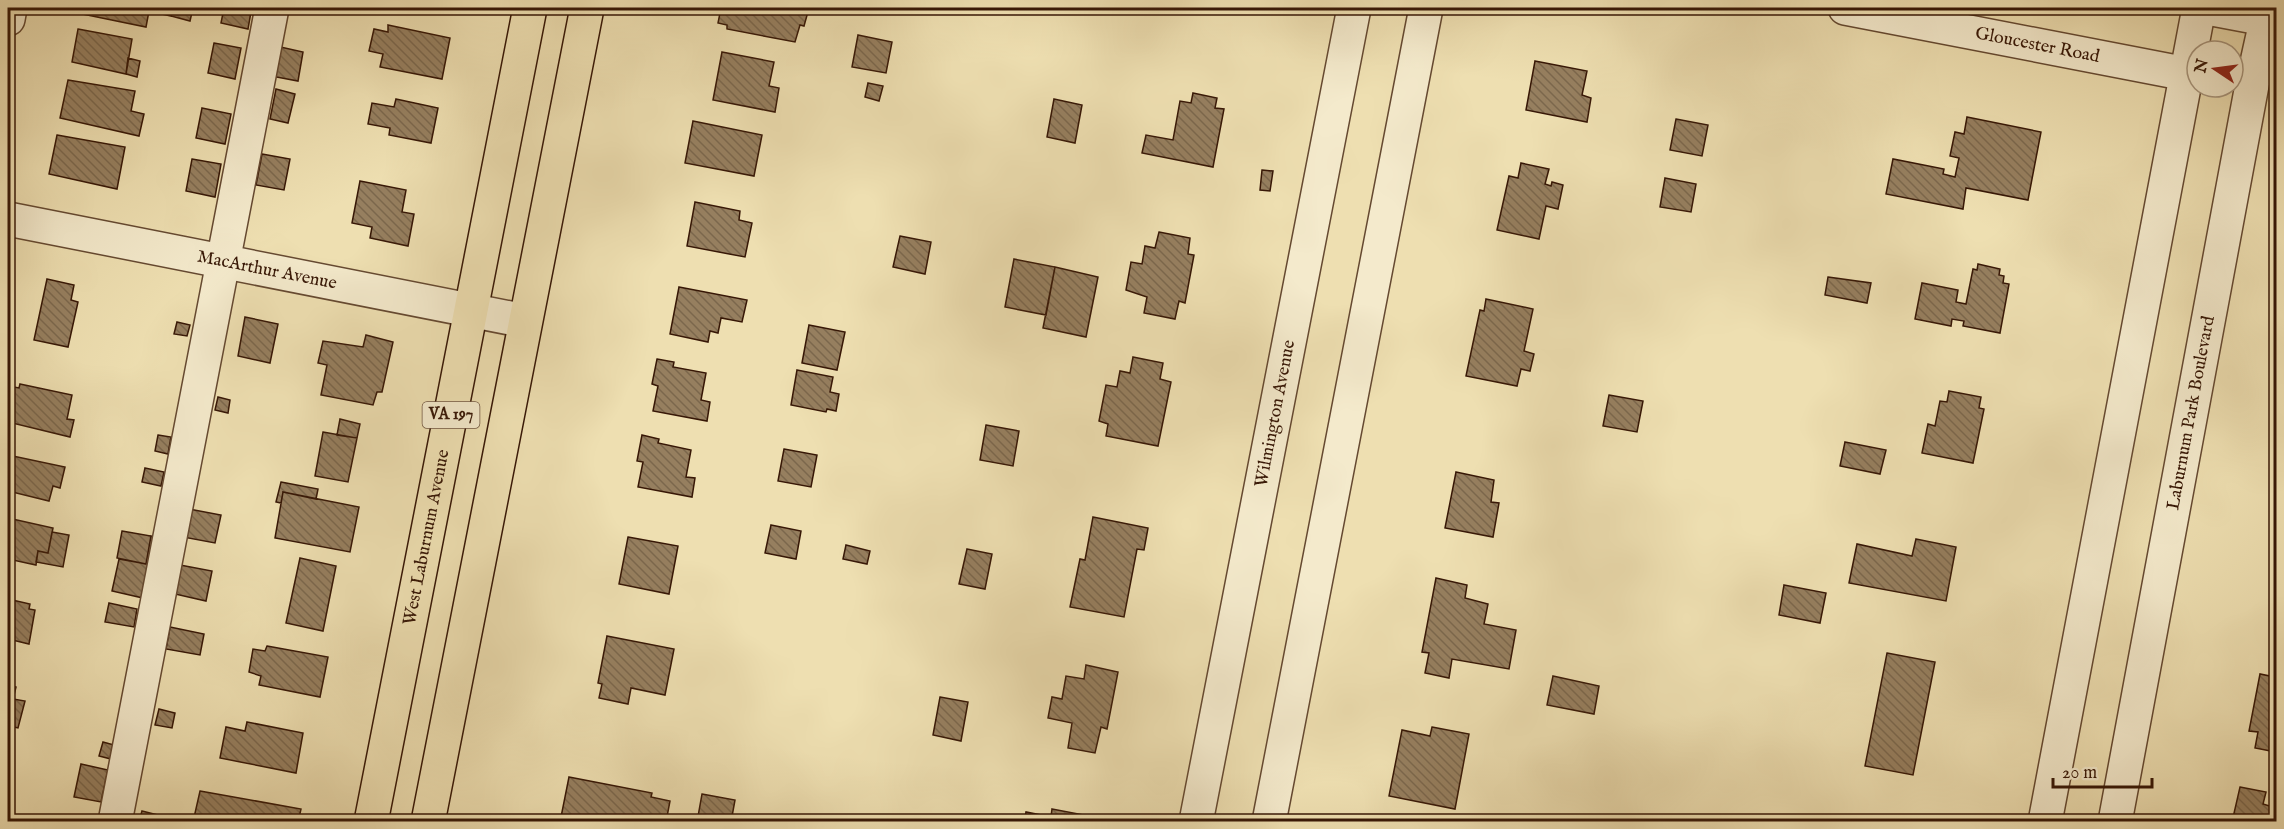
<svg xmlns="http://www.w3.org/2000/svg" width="2284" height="829" font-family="'IM FELL English',serif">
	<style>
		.building { fill: url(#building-back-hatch); stroke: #371706; stroke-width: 1.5 }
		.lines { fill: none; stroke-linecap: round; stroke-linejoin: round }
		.minor-casing { stroke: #654931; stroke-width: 36 }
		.major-casing { stroke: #371706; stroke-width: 36 }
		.minor { stroke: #f4eacc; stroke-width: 33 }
		.major { stroke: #eedfb1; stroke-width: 33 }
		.labels { text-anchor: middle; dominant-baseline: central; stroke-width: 5; stroke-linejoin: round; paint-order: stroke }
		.shield { fill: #f4eacc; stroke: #705641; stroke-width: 1.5 }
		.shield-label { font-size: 16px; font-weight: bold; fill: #371706 }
		.street-label { font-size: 18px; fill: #371706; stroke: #f4eacc }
	</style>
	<defs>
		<pattern id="building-back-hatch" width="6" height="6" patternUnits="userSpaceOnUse" patternTransform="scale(1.5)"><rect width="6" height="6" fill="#967f5f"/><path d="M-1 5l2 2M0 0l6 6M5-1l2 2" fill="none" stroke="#7b674c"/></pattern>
	</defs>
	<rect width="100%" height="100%" fill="#eedfb1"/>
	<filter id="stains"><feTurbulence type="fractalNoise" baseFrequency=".00333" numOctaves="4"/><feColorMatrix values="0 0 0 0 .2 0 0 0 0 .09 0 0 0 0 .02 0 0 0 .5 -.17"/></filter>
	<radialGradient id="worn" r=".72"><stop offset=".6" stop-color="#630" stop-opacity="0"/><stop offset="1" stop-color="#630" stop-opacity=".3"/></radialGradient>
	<!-- building -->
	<path class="building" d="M 83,8 L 173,8 L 171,16 L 149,11 L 146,27 L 82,14 Z
		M 173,8 L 193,8 L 190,21 L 171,16 Z
		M 224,8 L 251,12 L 248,29 L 221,23 Z
		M 721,8 L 809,8 L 804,26 L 800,25 L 795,42 L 727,29 L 727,25 L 718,23 Z
		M 388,25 L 450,38 L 442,79 L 380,67 L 383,54 L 369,51 L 374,29 L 388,32 Z
		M 78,29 L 132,39 L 126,74 L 72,62 Z
		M 858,35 L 892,42 L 886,73 L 852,67 Z
		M 214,43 L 241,48 L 235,79 L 208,73 Z
		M 276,46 L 303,52 L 298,81 L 271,76 Z
		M 722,52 L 774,62 L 769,86 L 779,88 L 775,112 L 713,100 Z
		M 128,58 L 140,61 L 137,77 L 126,74 Z
		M 1535,61 L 1587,71 L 1582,95 L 1591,98 L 1587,122 L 1526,110 Z
		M 68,80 L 135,91 L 131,111 L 144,114 L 139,136 L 60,118 Z
		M 868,83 L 883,86 L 879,101 L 865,97 Z
		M 276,89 L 295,94 L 288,123 L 270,119 Z
		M 1193,93 L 1217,98 L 1215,108 L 1224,109 L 1213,167 L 1142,153 L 1146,135 L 1173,140 L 1180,101 L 1191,103 Z
		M 396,99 L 438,108 L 431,143 L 389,135 L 390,128 L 368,124 L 372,103 L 394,107 Z
		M 1054,99 L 1082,105 L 1075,143 L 1047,137 Z
		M 202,108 L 231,114 L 225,144 L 196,138 Z
		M 1967,117 L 2041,132 L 2028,200 L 1966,188 L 1963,209 L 1886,194 L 1893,159 L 1944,169 L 1943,174 L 1955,177 L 1959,158 L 1950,156 L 1955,132 L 1964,134 Z
		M 1676,119 L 1708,125 L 1702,156 L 1670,150 Z
		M 693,121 L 762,135 L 754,176 L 685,163 Z
		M 57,135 L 125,147 L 117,189 L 49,174 Z
		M 262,154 L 290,159 L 284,190 L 256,185 Z
		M 192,159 L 221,164 L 215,197 L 186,191 Z
		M 1521,163 L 1549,169 L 1545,184 L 1551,186 L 1552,182 L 1563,185 L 1558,209 L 1546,206 L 1539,239 L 1497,230 L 1509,176 L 1518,178 Z
		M 1262,170 L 1273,171 L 1270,191 L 1260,190 Z
		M 1665,178 L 1696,184 L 1691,212 L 1660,207 Z
		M 360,181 L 406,190 L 402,212 L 414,214 L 408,246 L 370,238 L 372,227 L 352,223 Z
		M 695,202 L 740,211 L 739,220 L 752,223 L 745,257 L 687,246 Z
		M 1159,232 L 1190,238 L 1188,254 L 1194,255 L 1185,303 L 1179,301 L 1175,319 L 1144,313 L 1147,297 L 1126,290 L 1131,262 L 1142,264 L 1145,246 L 1155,248 Z
		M 900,236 L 931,242 L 925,274 L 893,267 Z
		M 1014,259 L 1055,267 L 1046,315 L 1005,307 Z
		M 1978,264 L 2000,269 L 1999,275 L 2004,276 L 2003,283 L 2009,284 L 2000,333 L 1963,326 L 1964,321 L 1952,319 L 1951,326 L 1915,319 L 1922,283 L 1958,290 L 1956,302 L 1966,304 L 1973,269 L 1977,270 Z
		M 1055,267 L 1098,277 L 1086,337 L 1043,328 Z
		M 1828,277 L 1871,283 L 1867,303 L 1825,295 Z
		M 47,279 L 74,285 L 71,300 L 78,302 L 68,347 L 34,340 Z
		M 679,287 L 747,300 L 742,322 L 721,318 L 718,333 L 710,331 L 708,342 L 670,334 Z
		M 1486,299 L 1533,309 L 1524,351 L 1534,354 L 1530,371 L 1521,369 L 1517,386 L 1466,376 L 1480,310 L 1484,311 Z
		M 245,317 L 278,324 L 270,363 L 238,356 Z
		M 177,322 L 190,325 L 187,336 L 174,334 Z
		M 809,325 L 845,332 L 837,370 L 802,363 Z
		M 366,335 L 393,342 L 382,392 L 377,392 L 373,405 L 321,395 L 327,365 L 318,363 L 323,341 L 363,347 Z
		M 1133,357 L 1163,363 L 1160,379 L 1171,382 L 1158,446 L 1106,436 L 1108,424 L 1099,421 L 1106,385 L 1117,387 L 1120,371 L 1130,373 Z
		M 657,359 L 674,362 L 673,367 L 706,373 L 701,400 L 710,402 L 707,421 L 653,411 L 658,386 L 652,384 Z
		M 797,370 L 833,377 L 830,392 L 839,394 L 836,411 L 827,409 L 826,412 L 791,405 Z
		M 20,384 L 72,395 L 67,419 L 74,420 L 70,437 L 8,422 L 8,386 L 19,388 Z
		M 1949,391 L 1981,397 L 1979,408 L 1984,409 L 1973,463 L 1922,453 L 1928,424 L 1935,426 L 1940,401 L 1947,402 Z
		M 1609,395 L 1643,401 L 1637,432 L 1603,426 Z
		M 218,397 L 230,400 L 228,413 L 215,410 Z
		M 340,419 L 360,424 L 357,438 L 337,435 Z
		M 986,425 L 1019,431 L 1013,466 L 980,460 Z
		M 323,432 L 357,438 L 348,482 L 315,476 Z
		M 158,435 L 171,437 L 168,454 L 155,451 Z
		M 642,435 L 659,439 L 658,443 L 691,450 L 686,477 L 695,478 L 692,497 L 638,487 L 643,462 L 637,461 Z
		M 1845,442 L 1886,450 L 1880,474 L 1840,466 Z
		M 784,449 L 817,455 L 811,487 L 778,481 Z
		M 8,455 L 65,467 L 60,488 L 53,486 L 49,501 L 8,491 Z
		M 145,468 L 164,472 L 161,486 L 142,482 Z
		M 1456,472 L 1494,480 L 1491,502 L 1499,503 L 1493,537 L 1445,528 Z
		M 281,482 L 318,489 L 316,499 L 283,492 L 281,503 L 276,502 Z
		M 283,492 L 359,507 L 350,552 L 275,538 Z
		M 189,509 L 221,515 L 215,543 L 183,537 Z
		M 1093,517 L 1148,528 L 1144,550 L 1137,549 L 1124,617 L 1070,607 L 1080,559 L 1085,560 Z
		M 8,518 L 53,528 L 48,553 L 38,551 L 36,565 L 8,559 Z
		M 771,525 L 801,531 L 796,559 L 765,553 Z
		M 122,531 L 151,536 L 146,564 L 117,558 Z
		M 52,532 L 69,535 L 63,567 L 36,562 L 38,551 L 48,553 Z
		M 151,536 L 156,538 L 143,598 L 112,591 L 119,559 L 146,564 Z
		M 628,537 L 678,546 L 669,594 L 619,584 Z
		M 1916,539 L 1956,547 L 1946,601 L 1849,583 L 1857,544 L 1912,556 Z
		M 846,545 L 870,551 L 867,564 L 843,559 Z
		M 967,549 L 992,554 L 985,589 L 959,584 Z
		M 300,558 L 336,566 L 323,631 L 286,623 Z
		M 180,565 L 212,571 L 206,601 L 175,594 Z
		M 1436,578 L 1467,585 L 1465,598 L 1488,604 L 1484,624 L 1516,630 L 1509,669 L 1452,659 L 1449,678 L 1425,673 L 1429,653 L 1422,652 Z
		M 1784,585 L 1826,593 L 1820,623 L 1779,615 Z
		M 8,599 L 30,604 L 29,609 L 35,610 L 29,644 L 8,639 Z
		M 109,603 L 137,609 L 134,627 L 105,622 Z
		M 2276,608 L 2276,628 L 2273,627 Z
		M 170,627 L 204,634 L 200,655 L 166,649 Z
		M 607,636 L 674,649 L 665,695 L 631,688 L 628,704 L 599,698 L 602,684 L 598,683 Z
		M 267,646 L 328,657 L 320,697 L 259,685 L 261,676 L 249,672 L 253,649 L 265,651 Z
		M 1887,653 L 1935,662 L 1913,775 L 1865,766 Z
		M 2272,664 L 2276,664 L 2276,752 L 2255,748 L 2258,732 L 2249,731 L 2260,674 L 2270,676 Z
		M 1086,665 L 1118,672 L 1107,729 L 1101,727 L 1095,753 L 1068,748 L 1072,723 L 1048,718 L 1052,697 L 1062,699 L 1066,676 L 1084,679 Z
		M 1553,676 L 1599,686 L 1594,714 L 1547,705 Z
		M 8,685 L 16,687 L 13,699 L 25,701 L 18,728 L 8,726 Z
		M 940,697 L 968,702 L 961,741 L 933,735 Z
		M 159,709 L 175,713 L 172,728 L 155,725 Z
		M 247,722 L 303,733 L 296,773 L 220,758 L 226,727 L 245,731 Z
		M 1432,727 L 1469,734 L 1455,809 L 1389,796 L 1402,730 L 1430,736 Z
		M 103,742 L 114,745 L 111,759 L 99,756 Z
		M 81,764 L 108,770 L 101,802 L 74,797 Z
		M 569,777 L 652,793 L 651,797 L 670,801 L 666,822 L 560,822 Z
		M 8,778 L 14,780 L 10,798 L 8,797 Z
		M 2240,787 L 2266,792 L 2263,804 L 2276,808 L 2276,822 L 2232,822 Z
		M 200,791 L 301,809 L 298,822 L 193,822 Z
		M 702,794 L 735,800 L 731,822 L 697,822 Z
		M 1052,809 L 1084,815 L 1083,822 L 1024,822 L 1026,812 L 1051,817 Z
		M 142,811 L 162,816 L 161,822 L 139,822 Z"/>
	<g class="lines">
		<defs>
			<g id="minor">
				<path id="s1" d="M 1845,8 L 2197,76"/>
				<path d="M 2207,8 L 2276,21"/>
				<path d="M 8,19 L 10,8"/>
				<path id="s2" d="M 8,219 L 525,321"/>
				<path d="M 115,822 L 272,8"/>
				<path id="s3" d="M 1196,822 L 1354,8"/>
				<path d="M 1269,822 L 1426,8"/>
				<path d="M 2045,822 L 2199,8"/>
				<path id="s4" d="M 2115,822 L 2252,85 L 2269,8"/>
			</g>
			<g id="major">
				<path id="s5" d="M 371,822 L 530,8"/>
				<path d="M 428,822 L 587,8"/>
			</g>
		</defs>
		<!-- minor casing -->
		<use href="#minor" class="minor-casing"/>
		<!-- major casing -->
		<use href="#major" class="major-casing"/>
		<!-- minor -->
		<use href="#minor" class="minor"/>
		<!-- major -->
		<use href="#major" class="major"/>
	</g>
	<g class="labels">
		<!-- shield labels -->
		<rect class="shield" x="422.5" y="402" width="57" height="26" rx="4.5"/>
		<g class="shield-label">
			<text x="451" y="415">VA 197</text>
		</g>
		<!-- street labels -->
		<g class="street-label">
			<text stroke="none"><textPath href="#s1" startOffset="196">Gloucester Road</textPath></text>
			<text stroke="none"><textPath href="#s2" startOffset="264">MacArthur Avenue</textPath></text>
			<text stroke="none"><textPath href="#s3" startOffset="416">Wilmington Avenue</textPath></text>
			<text stroke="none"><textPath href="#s4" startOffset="416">Laburnum Park Boulevard</textPath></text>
			<text stroke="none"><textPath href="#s5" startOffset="290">West Laburnum Avenue</textPath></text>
		</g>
	</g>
	<!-- margin -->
	<rect width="2284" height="829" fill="none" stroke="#eedfb1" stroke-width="30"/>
	<rect x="9" y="9" width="2266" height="811" fill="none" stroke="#371706" stroke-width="3"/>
	<rect x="15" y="15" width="2254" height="799" fill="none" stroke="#371706" stroke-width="1.5"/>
	<!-- north arrow -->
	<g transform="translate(2215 69) rotate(283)"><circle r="28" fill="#f4eacc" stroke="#a8967d" stroke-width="1.5"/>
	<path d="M0-4.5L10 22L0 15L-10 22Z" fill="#8f2418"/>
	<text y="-9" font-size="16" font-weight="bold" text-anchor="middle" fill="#371706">N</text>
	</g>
	<!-- scale -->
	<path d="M2053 778v9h99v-9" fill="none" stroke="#371706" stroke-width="3"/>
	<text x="2062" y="778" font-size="18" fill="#371706" stroke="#f4eacc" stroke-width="4.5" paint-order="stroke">20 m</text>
	<rect width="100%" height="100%" filter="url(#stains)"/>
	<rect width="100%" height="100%" fill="url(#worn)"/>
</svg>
